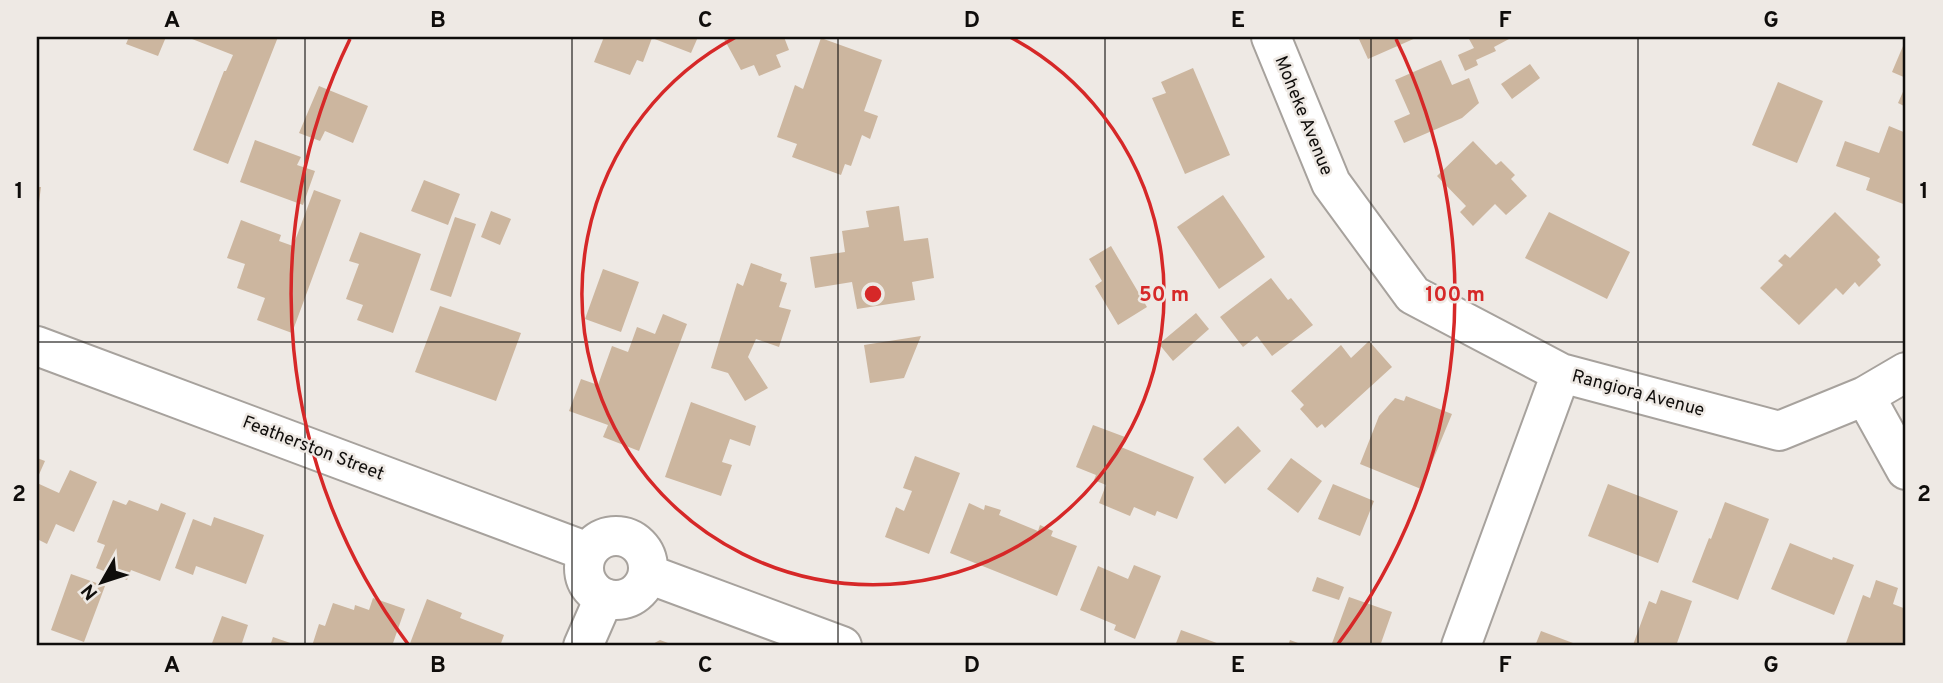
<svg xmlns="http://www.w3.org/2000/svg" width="1943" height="683" font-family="Overpass,sans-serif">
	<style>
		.building { fill: #ccb69f }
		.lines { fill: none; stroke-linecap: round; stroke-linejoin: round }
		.street-casing { stroke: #a7a29d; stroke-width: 42 }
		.secondary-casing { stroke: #a7a29d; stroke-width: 42 }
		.street { stroke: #fff; stroke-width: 38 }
		.secondary { stroke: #fff; stroke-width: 38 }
		.grid { fill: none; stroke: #0f0d0b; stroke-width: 2; stroke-opacity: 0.55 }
		.ring { fill: none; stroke: #d62828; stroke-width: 3.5 }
		.labels { text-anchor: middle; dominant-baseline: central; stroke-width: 5; stroke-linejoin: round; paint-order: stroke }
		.street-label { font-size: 18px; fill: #0f0d0b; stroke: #eee9e4 }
		.centre { fill: #d62828; stroke: #eee9e4; stroke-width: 3.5 }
		.ring-label { font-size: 21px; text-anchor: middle; font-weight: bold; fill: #d62828; stroke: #eee9e4; stroke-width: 5; stroke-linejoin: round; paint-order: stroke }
		.neatline { fill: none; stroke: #0f0d0b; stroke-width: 2.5 }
		.grid-label { font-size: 23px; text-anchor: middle; font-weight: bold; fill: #0f0d0b }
	</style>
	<rect width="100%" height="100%" fill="#eee9e4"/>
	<!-- building -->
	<path class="building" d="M 129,37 L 166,37 L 158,56 L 126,44 Z
		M 187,37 L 278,37 L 228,164 L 193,150 L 224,71 L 226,71 L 233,55 Z
		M 604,37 L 698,37 L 691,53 L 652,38 L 643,62 L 637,60 L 630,75 L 594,62 Z
		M 723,37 L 784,37 L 789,50 L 776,55 L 781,67 L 759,76 L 754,65 L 741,70 Z
		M 1358,37 L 1418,37 L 1368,59 Z
		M 1475,37 L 1508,37 L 1509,39 L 1494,47 L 1496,51 L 1476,60 L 1478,65 L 1465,71 L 1458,55 L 1474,48 L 1469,39 Z
		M 821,38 L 882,60 L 864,111 L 878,116 L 870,139 L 862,135 L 851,166 L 845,164 L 841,175 L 792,157 L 797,144 L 777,137 L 795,85 L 803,89 Z
		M 1903,46 L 1906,47 L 1906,78 L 1892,72 Z
		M 1441,60 L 1452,85 L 1469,78 L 1479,103 L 1462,118 L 1404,143 L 1394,121 L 1410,114 L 1395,80 Z
		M 1530,64 L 1540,78 L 1512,99 L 1501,84 Z
		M 1193,68 L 1230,155 L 1185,174 L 1152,98 L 1166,93 L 1161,82 Z
		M 1778,82 L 1823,101 L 1797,163 L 1752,145 Z
		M 1906,85 L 1906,107 L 1898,103 Z
		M 319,86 L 368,106 L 353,143 L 325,131 L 320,141 L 299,133 Z
		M 1889,126 L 1906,133 L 1906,205 L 1866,190 L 1870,178 L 1836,166 L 1845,141 L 1879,153 Z
		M 255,140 L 301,157 L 297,165 L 315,171 L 303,205 L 240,182 Z
		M 1473,141 L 1496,165 L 1501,161 L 1515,175 L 1511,179 L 1527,196 L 1506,215 L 1495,204 L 1473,226 L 1460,212 L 1466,206 L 1437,176 Z
		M 424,180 L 460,194 L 448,225 L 411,211 Z
		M 37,187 L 41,187 L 38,210 L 37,210 Z
		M 314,190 L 341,200 L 292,333 L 257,320 L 265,298 L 237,288 L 245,264 L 227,258 L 241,220 L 281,235 L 279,241 L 293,246 Z
		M 1223,195 L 1265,257 L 1219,289 L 1177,227 Z
		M 899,206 L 904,241 L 928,238 L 934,278 L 912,282 L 915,300 L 857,309 L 852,282 L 815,288 L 810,257 L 845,252 L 842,231 L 869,227 L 866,211 Z
		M 491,211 L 511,219 L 500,245 L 481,237 Z
		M 1549,212 L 1630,252 L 1607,299 L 1525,258 Z
		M 1835,212 L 1880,257 L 1877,260 L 1881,265 L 1859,287 L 1855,282 L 1843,295 L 1836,288 L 1799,325 L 1760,288 L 1783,265 L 1778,261 L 1785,254 L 1790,258 Z
		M 455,217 L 476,224 L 451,297 L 430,290 Z
		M 360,232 L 421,254 L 393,333 L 357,320 L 363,305 L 346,299 L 359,264 L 349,261 Z
		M 1111,246 L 1147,307 L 1118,325 L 1095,286 L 1102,281 L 1089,259 Z
		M 751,263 L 782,274 L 780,281 L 787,283 L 779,307 L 791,310 L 779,347 L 756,339 L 748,357 L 768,388 L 745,401 L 728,373 L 711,368 L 737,283 L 743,286 Z
		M 603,269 L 639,282 L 621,332 L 585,319 Z
		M 1271,278 L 1288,300 L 1291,298 L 1313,325 L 1272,356 L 1257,336 L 1243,347 L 1220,317 Z
		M 440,306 L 521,333 L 496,401 L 415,372 Z
		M 1196,313 L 1209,329 L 1173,361 L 1159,344 Z
		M 663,314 L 687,324 L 639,451 L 603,437 L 608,425 L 569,411 L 581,379 L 598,385 L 612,346 L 628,352 L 637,327 L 655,334 Z
		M 921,336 L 904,378 L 870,383 L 864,345 Z
		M 1369,341 L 1392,367 L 1325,428 L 1322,424 L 1317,428 L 1300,409 L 1304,405 L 1291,391 L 1341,345 L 1351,358 Z
		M 1406,396 L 1452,414 L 1421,489 L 1360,464 L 1379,416 L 1395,398 L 1404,401 Z
		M 691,402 L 756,426 L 750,446 L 730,439 L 722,462 L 732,465 L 721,496 L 665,477 Z
		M 1093,425 L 1125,437 L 1121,447 L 1194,477 L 1177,519 L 1157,511 L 1155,516 L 1134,507 L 1130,516 L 1099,503 L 1106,485 L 1094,480 L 1096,475 L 1076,467 Z
		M 1238,426 L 1261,451 L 1225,484 L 1203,459 Z
		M 915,456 L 960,473 L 929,554 L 885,537 L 896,507 L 904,511 L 912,491 L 903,488 Z
		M 37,458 L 45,461 L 37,479 Z
		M 1291,458 L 1322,481 L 1298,513 L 1267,489 Z
		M 70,470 L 97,482 L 74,532 L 56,524 L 47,544 L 37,539 L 37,483 L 59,493 Z
		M 1333,484 L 1374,501 L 1360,536 L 1318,519 Z
		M 1608,484 L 1678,511 L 1658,563 L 1588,536 Z
		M 113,500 L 126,505 L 129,500 L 158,511 L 161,503 L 186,513 L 160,581 L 131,570 L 127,580 L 96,568 L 105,545 L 97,542 Z
		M 1725,502 L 1769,519 L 1738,600 L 1692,582 L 1709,538 L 1711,539 Z
		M 969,503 L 984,510 L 985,505 L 1001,510 L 999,515 L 1038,531 L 1040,525 L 1053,531 L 1051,536 L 1077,546 L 1057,596 L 950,553 Z
		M 214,517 L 264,535 L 246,584 L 196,566 L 193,575 L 175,568 L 193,519 L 211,526 Z
		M 1790,543 L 1832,560 L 1833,557 L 1854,565 L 1834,615 L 1771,589 Z
		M 1134,565 L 1161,576 L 1135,639 L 1114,630 L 1116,625 L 1080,610 L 1098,566 L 1128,579 Z
		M 71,574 L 105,586 L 84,642 L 51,630 Z
		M 1317,577 L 1344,587 L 1339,600 L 1312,591 Z
		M 1876,580 L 1898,588 L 1893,604 L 1906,609 L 1906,646 L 1845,646 L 1863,595 L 1870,598 Z
		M 1661,590 L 1692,601 L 1677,643 L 1685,646 L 1638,646 L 1633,645 L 1649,601 L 1656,604 Z
		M 1349,597 L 1392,612 L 1380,646 L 1331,646 Z
		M 373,598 L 405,609 L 392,646 L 312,646 L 319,624 L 325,626 L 333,603 L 354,610 L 355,605 L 369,610 Z
		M 427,599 L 462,613 L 460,618 L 504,635 L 500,646 L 409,646 Z
		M 222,616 L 248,625 L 241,646 L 211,646 Z
		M 1181,630 L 1225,646 L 1175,646 Z
		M 1541,631 L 1573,643 L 1572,646 L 1535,646 Z
		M 273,637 L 299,646 L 270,646 Z
		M 660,640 L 676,646 L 649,646 Z
		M 1290,640 L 1306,646 L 1288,646 Z"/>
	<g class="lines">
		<defs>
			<path id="street" d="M 1271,37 L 1331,183 L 1413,295 L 1561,373 L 1779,431 L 1865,396 L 1906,372
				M 1865,396 L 1906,470
				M 583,646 L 604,598
				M 1461,646 L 1561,373"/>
			<path id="secondary" d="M 37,346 L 588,552
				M584 568a32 32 0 1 1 64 0a32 32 0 1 1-64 0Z
				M 648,574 L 842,646"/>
		</defs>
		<!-- street casing -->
		<use href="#street" class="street-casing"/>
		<!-- secondary casing -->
		<use href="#secondary" class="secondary-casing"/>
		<!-- street -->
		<use href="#street" class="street"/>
		<!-- secondary -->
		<use href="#secondary" class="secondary"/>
	</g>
	<!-- grid -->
	<path class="grid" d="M 305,37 L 305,646M 572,37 L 572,646M 838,37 L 838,646M 1105,37 L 1105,646M 1371,37 L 1371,646M 1638,37 L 1638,646M 37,342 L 1906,342"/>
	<!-- distance rings -->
	<g class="ring">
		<path d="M1010 37A291 291 0 1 1 736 37"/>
		<path d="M408 644A582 582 0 0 1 350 39M1396 39A582 582 0 0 1 1338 644"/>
	</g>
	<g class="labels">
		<!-- street labels -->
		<g class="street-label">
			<text transform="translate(1303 116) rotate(68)">Moheke Avenue</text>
			<text transform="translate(1638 394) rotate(15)">Rangiora Avenue</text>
			<text transform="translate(313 449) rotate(21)">Featherston Street</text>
		</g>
	</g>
	<circle cx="873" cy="294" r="10" class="centre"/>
	<g class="ring-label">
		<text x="1164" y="301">50 m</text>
		<text x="1455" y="301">100 m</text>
	</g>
	<!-- border -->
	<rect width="1943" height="683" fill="none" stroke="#eee9e4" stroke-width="77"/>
	<!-- north arrow -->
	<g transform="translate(102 582) rotate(231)" stroke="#eee9e4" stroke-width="5" paint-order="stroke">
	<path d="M0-5L12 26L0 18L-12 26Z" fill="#0f0d0b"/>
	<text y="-10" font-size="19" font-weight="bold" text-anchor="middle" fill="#0f0d0b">N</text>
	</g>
	<rect x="38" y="38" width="1866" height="606" class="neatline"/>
	<g class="grid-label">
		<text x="172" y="27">A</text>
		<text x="438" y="27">B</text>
		<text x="705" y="27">C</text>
		<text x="972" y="27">D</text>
		<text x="1238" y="27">E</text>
		<text x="1505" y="27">F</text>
		<text x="1771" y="27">G</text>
		<text x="19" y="198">1</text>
		<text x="1924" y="198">1</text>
		<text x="19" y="501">2</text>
		<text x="1924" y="501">2</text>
		<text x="172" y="672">A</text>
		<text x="438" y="672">B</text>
		<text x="705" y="672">C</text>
		<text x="972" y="672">D</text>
		<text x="1238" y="672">E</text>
		<text x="1505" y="672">F</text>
		<text x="1771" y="672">G</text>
	</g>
</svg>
